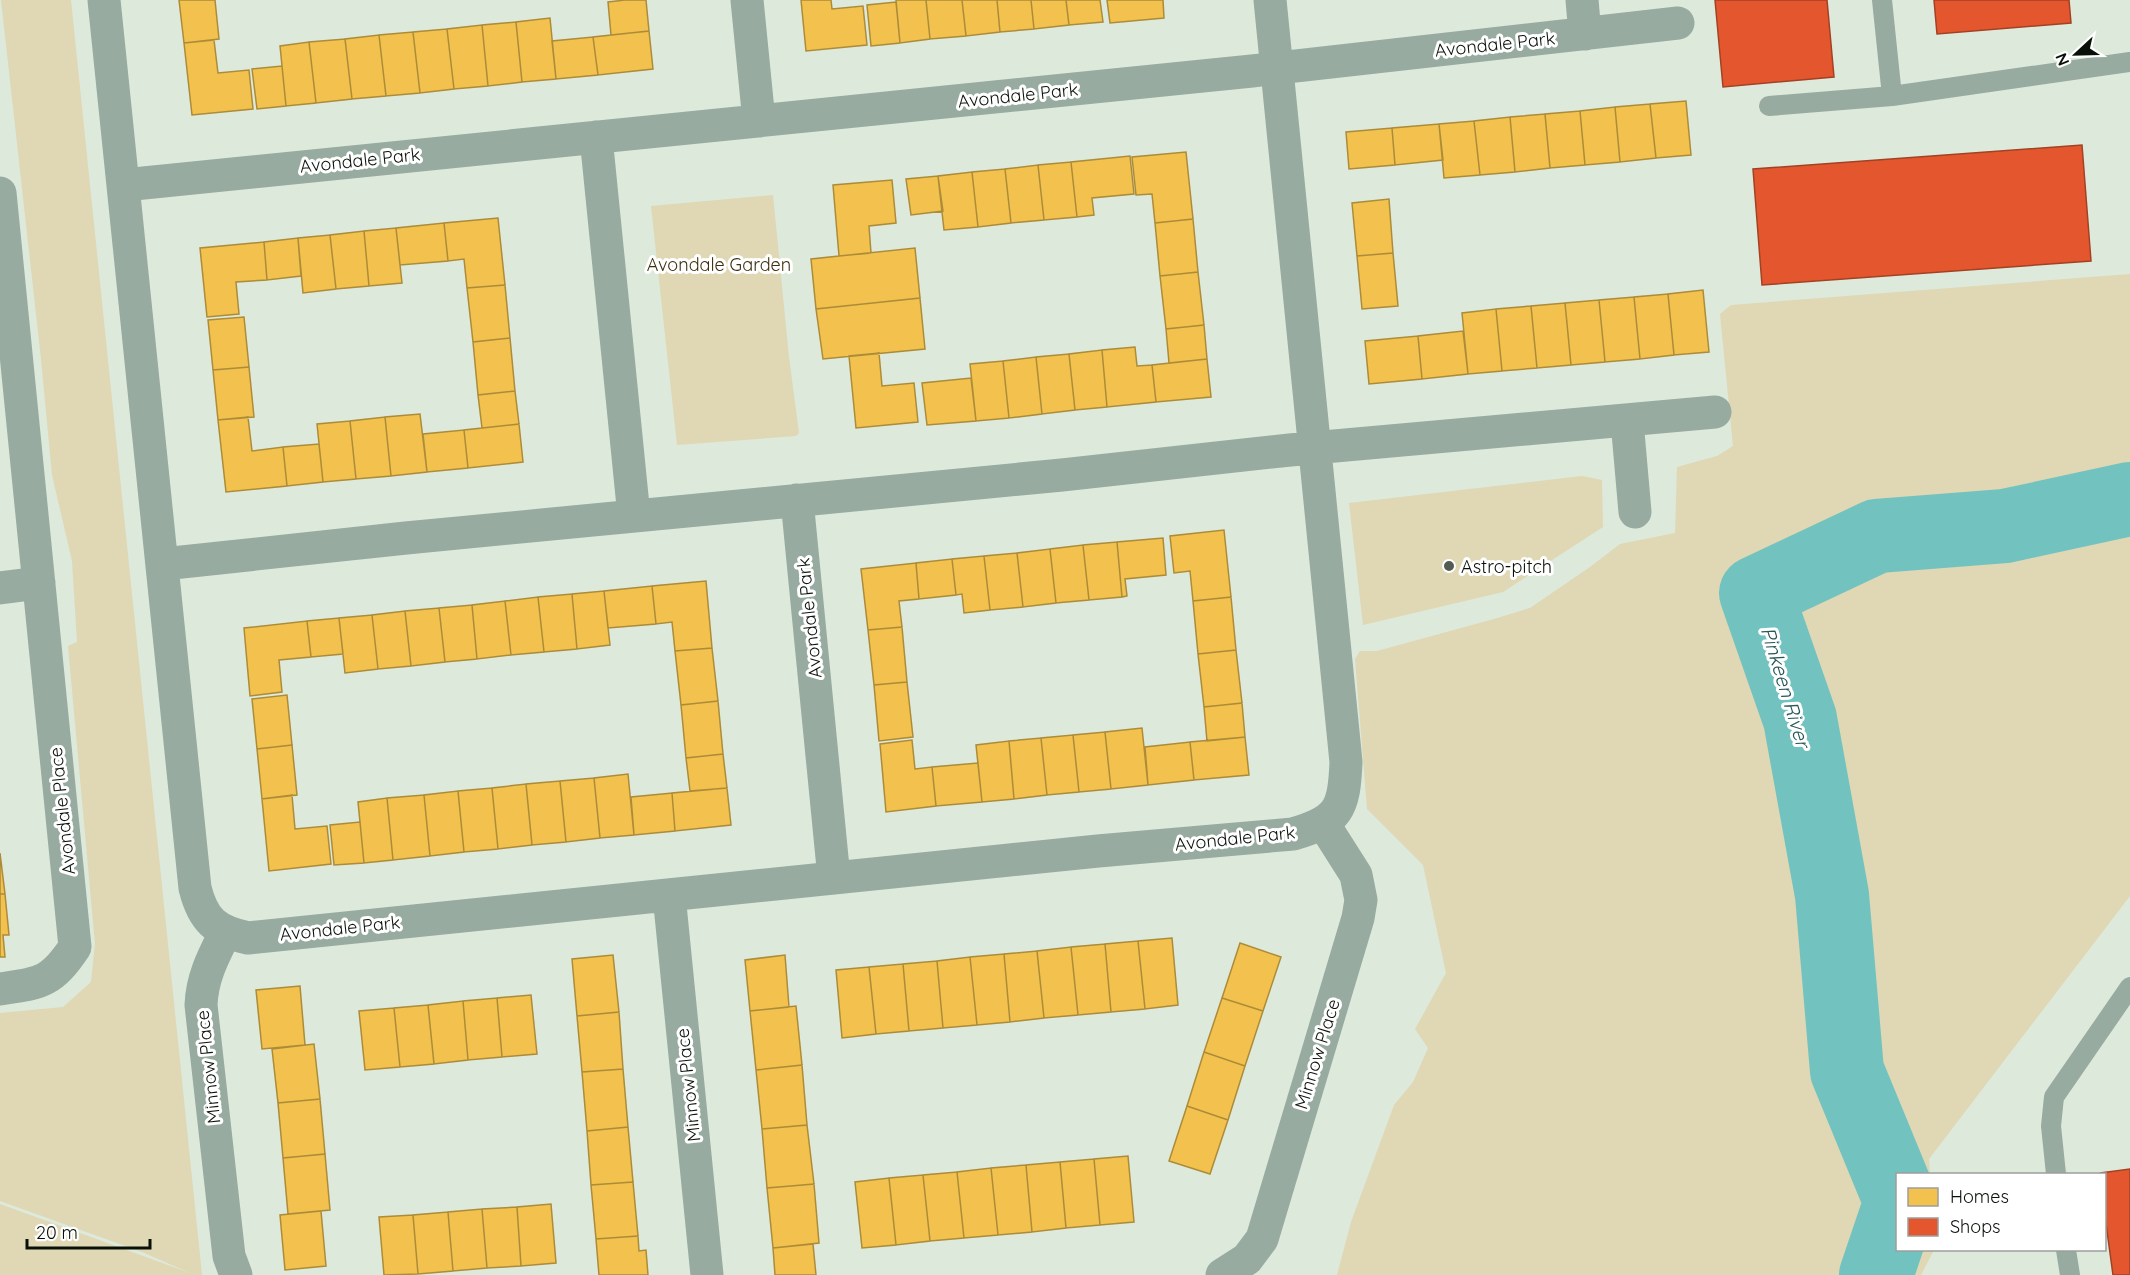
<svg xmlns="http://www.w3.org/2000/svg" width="2130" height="1275" font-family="Quicksand,sans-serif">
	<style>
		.green { fill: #e0d7b4 }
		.homes { fill: #f2c14e; stroke: #ac8c39; stroke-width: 1.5 }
		.shops { fill: #e4572e; stroke: #a24223; stroke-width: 1.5 }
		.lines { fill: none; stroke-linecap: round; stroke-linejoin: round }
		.river { stroke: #72c3bf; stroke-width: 74 }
		.lane { stroke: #97aba0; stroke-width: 20 }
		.street { stroke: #97aba0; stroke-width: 33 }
		.poi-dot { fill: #535c52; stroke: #fff; stroke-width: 2 }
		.labels { text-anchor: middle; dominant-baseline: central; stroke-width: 6; stroke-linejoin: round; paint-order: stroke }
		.street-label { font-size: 18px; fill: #091008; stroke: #fff }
		.park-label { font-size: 18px; fill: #3d2f0e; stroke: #fff }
		.poi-label { font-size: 18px; fill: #091008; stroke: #fff; text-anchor: start }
		.water-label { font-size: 20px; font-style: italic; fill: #275757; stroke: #fff }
	</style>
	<rect width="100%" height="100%" fill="#dde9db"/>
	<!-- green -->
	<path class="green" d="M 1,0 L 71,0 L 202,1275 L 0,1275 L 0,1204 L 190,1273 L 142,1252 L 0,1201 L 0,1013 L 63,1007 L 91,982 L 95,944 L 68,646 L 77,642 L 72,561 L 52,475 L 41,359 Z
		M 773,195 L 789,357 L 799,433 L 796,436 L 677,445 L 651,206 Z
		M 2130,274 L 2130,896 L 1929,1159 L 1930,1174 L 1898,1174 L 1898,1250 L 1934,1250 L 1921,1275 L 1337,1275 L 1351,1222 L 1394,1105 L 1413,1082 L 1428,1048 L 1415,1029 L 1446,973 L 1423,865 L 1367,809 L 1355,659 L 1360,651 L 1377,651 L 1494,619 L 1530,608 L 1590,567 L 1620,544 L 1675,533 L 1677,467 L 1717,456 L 1733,446 L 1720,314 L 1731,305 Z
		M 1582,476 L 1602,480 L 1603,527 L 1503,592 L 1363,625 L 1349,503 Z"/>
	<!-- homes -->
	<path class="homes" d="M 179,0 L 215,0 L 219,39 L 184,43 Z
		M 625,0 L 646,0 L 649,31 L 611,35 L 608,2 Z
		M 801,0 L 831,0 L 832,9 L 863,6 L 867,45 L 806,51 Z
		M 896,0 L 926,0 L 930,39 L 900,43 Z
		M 926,0 L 962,0 L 966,36 L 930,39 Z
		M 962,0 L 997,0 L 1000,32 L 966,36 Z
		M 997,0 L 1031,0 L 1034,29 L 1000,32 Z
		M 1031,0 L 1066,0 L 1069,25 L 1034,29 Z
		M 1066,0 L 1100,0 L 1103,22 L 1069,25 Z
		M 1107,0 L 1163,0 L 1164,18 L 1110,23 Z
		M 896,2 L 900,43 L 871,46 L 867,5 Z
		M 550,18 L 556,79 L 522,82 L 516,22 Z
		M 516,22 L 522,82 L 488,86 L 482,25 Z
		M 482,25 L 488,86 L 454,89 L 447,29 Z
		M 447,29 L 454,89 L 420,93 L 413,32 Z
		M 649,31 L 653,69 L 598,75 L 593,37 Z
		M 413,32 L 420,93 L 386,96 L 379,35 Z
		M 379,35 L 386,96 L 352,99 L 345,39 Z
		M 593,37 L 598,75 L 556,79 L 552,41 Z
		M 345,39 L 352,99 L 316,103 L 309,42 Z
		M 214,40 L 218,73 L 249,70 L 253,109 L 192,115 L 184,43 Z
		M 309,42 L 316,103 L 286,106 L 280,46 Z
		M 282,66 L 286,106 L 257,109 L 252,69 Z
		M 1686,101 L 1691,155 L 1656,158 L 1650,104 Z
		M 1650,104 L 1656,158 L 1620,162 L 1615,107 Z
		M 1615,107 L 1620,162 L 1585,165 L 1580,111 Z
		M 1580,111 L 1585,165 L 1550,168 L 1545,114 Z
		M 1545,114 L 1550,168 L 1515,172 L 1510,117 Z
		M 1510,117 L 1515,172 L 1480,175 L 1474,121 Z
		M 1474,121 L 1480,175 L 1444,178 L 1439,124 Z
		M 1439,124 L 1443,160 L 1395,165 L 1392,128 Z
		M 1392,128 L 1395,165 L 1349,169 L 1346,132 Z
		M 1186,152 L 1193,219 L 1155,223 L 1152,194 L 1136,195 L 1132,157 Z
		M 1130,156 L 1134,194 L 1092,198 L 1094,215 L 1077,217 L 1071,162 Z
		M 1071,162 L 1077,217 L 1044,220 L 1038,165 Z
		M 1038,165 L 1044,220 L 1011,223 L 1005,169 Z
		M 1005,169 L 1011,223 L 978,227 L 972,172 Z
		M 972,172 L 978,227 L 944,230 L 938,176 Z
		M 938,176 L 943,211 L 911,215 L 906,179 Z
		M 892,180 L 896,223 L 869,226 L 871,253 L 839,256 L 833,185 Z
		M 1389,199 L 1393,253 L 1357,256 L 1352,203 Z
		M 498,218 L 505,285 L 467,288 L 464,259 L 448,261 L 444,223 Z
		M 1193,219 L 1198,272 L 1160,276 L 1155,223 Z
		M 444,223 L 448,261 L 400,265 L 396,228 Z
		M 396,228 L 402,283 L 369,286 L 364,231 Z
		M 364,231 L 369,286 L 336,289 L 330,235 Z
		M 330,235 L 336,289 L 303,293 L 298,238 Z
		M 298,238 L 301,276 L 267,280 L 264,242 Z
		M 264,242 L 267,280 L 236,282 L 239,314 L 207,317 L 200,248 Z
		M 915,248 L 920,298 L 816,309 L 811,259 Z
		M 1393,253 L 1398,306 L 1362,309 L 1357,256 Z
		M 1198,272 L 1204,325 L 1166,329 L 1160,276 Z
		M 505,285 L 510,338 L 473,342 L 467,288 Z
		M 1703,290 L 1709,352 L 1674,355 L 1668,294 Z
		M 1668,294 L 1674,355 L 1640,359 L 1634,297 Z
		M 1634,297 L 1640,359 L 1605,362 L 1599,300 Z
		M 920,298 L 925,349 L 823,359 L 816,309 Z
		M 1599,300 L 1605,362 L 1571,365 L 1565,303 Z
		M 1565,303 L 1571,365 L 1537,368 L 1531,306 Z
		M 1531,306 L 1537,368 L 1502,371 L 1496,309 Z
		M 1496,309 L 1502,371 L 1468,374 L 1462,313 Z
		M 244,317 L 249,367 L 213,370 L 208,320 Z
		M 1204,325 L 1207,359 L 1169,363 L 1166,329 Z
		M 1463,331 L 1468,374 L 1422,379 L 1418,336 Z
		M 1418,336 L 1422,379 L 1369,384 L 1365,341 Z
		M 510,338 L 515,391 L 478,395 L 473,342 Z
		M 1135,347 L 1137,366 L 1152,365 L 1156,402 L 1107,407 L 1102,350 Z
		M 1102,350 L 1107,407 L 1075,410 L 1069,354 Z
		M 879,353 L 882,386 L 914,383 L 918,422 L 856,428 L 849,356 Z
		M 1069,354 L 1075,410 L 1042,414 L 1036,357 Z
		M 1036,357 L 1042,414 L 1009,418 L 1003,361 Z
		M 1207,359 L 1211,397 L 1156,402 L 1152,365 Z
		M 1003,361 L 1009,418 L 976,421 L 970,364 Z
		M 249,367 L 254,417 L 218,420 L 213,370 Z
		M 971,378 L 976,421 L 927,425 L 922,383 Z
		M 515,391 L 519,424 L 482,428 L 478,395 Z
		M 420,414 L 427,472 L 391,476 L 385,417 Z
		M 248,417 L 252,451 L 283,447 L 287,486 L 226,492 L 218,420 Z
		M 385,417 L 391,476 L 356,479 L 350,421 Z
		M 350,421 L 356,479 L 323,482 L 317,424 Z
		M 519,424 L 523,462 L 468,468 L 464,430 Z
		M 464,430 L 468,468 L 427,472 L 423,434 Z
		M 319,444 L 323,482 L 287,486 L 283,447 Z
		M 1224,530 L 1231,597 L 1193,601 L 1190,571 L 1174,573 L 1170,536 Z
		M 1163,538 L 1166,575 L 1125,579 L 1127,596 L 1122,597 L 1117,542 Z
		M 1117,542 L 1122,597 L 1089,600 L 1083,545 Z
		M 1083,545 L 1089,600 L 1056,603 L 1050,549 Z
		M 1050,549 L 1056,603 L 1023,607 L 1017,553 Z
		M 1017,553 L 1023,607 L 990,610 L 984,556 Z
		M 984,556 L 990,610 L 964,613 L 962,594 L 956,595 L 952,559 Z
		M 952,559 L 956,595 L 919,599 L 916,563 Z
		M 916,563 L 919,599 L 899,601 L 902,627 L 868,630 L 861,569 Z
		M 706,581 L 712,648 L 675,651 L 672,622 L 656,624 L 652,586 Z
		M 652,586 L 656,624 L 608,628 L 604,591 Z
		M 604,591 L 610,645 L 577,649 L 572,594 Z
		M 572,594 L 577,649 L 544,652 L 538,597 Z
		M 538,597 L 544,652 L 511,655 L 505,601 Z
		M 1231,597 L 1236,650 L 1198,654 L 1193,601 Z
		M 505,601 L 511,655 L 477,659 L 472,605 Z
		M 472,605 L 477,659 L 445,662 L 439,608 Z
		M 439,608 L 445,662 L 411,666 L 405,611 Z
		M 405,611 L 411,666 L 378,669 L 372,615 Z
		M 372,615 L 378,669 L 345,673 L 339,618 Z
		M 339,618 L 343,654 L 311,657 L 307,621 Z
		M 307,621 L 311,657 L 279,660 L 282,692 L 250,696 L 244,628 Z
		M 902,627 L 907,682 L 874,685 L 868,630 Z
		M 712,648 L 718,701 L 681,705 L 675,651 Z
		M 1236,650 L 1242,703 L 1204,707 L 1198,654 Z
		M 907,682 L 913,737 L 879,741 L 874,685 Z
		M 287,695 L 292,745 L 257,749 L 252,699 Z
		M 718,701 L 723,754 L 686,758 L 681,705 Z
		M 1242,703 L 1245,737 L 1207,741 L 1204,707 Z
		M 1142,728 L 1148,785 L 1111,789 L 1105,732 Z
		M 1105,732 L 1111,789 L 1079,792 L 1073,735 Z
		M 1073,735 L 1079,792 L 1047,795 L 1041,738 Z
		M 1245,737 L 1249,775 L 1194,780 L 1190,742 Z
		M 1041,738 L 1047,795 L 1014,799 L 1009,741 Z
		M 912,740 L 915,769 L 932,767 L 936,806 L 886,812 L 880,744 Z
		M 1009,741 L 1014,799 L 982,802 L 976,745 Z
		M 1190,742 L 1194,780 L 1148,785 L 1145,747 Z
		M 292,745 L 297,795 L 262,799 L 257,749 Z
		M 723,754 L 727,788 L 690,791 L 686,758 Z
		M 978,763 L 982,802 L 936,806 L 932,767 Z
		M 628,774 L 634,835 L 600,838 L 594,778 Z
		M 594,778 L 600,838 L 566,842 L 560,781 Z
		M 560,781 L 566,842 L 532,845 L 526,784 Z
		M 526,784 L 532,845 L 498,849 L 492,788 Z
		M 492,788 L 498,849 L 464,852 L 458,791 Z
		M 727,788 L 731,825 L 675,831 L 672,793 Z
		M 458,791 L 464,852 L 430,856 L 424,795 Z
		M 672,793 L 675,831 L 634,835 L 631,797 Z
		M 292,795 L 295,829 L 327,826 L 331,864 L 269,871 L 262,799 Z
		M 424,795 L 430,856 L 393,860 L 387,798 Z
		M 387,798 L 393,860 L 364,863 L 358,802 Z
		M 360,822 L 364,863 L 334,865 L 330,825 Z
		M 0,853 L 5,894 L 0,894 Z
		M 0,894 L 5,894 L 9,935 L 3,935 L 5,957 L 0,957 Z
		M 1172,938 L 1178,1005 L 1145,1009 L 1138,941 Z
		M 1138,941 L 1145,1009 L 1111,1012 L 1105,944 Z
		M 1240,943 L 1281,957 L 1263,1011 L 1222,998 Z
		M 1105,944 L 1111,1012 L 1078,1015 L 1071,947 Z
		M 1071,947 L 1078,1015 L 1044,1018 L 1037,951 Z
		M 1037,951 L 1044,1018 L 1010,1022 L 1004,954 Z
		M 1004,954 L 1010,1022 L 977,1025 L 970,957 Z
		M 613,955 L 619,1012 L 577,1016 L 572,959 Z
		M 785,955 L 789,1007 L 750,1011 L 745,960 Z
		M 970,957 L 977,1025 L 943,1028 L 937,961 Z
		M 937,961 L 943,1028 L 909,1031 L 903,964 Z
		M 903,964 L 909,1031 L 876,1034 L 869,967 Z
		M 869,967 L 876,1034 L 842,1038 L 836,970 Z
		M 300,986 L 305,1045 L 262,1049 L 256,990 Z
		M 531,995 L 537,1054 L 502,1057 L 497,998 Z
		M 497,998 L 502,1057 L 468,1060 L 463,1001 Z
		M 1222,998 L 1263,1011 L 1245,1066 L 1204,1052 Z
		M 463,1001 L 468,1060 L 434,1064 L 428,1005 Z
		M 428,1005 L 434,1064 L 400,1067 L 394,1008 Z
		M 796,1006 L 802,1065 L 756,1070 L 750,1011 Z
		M 394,1008 L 400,1067 L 365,1070 L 359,1011 Z
		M 619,1012 L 623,1069 L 582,1072 L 577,1016 Z
		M 314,1044 L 320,1099 L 278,1103 L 272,1049 Z
		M 1204,1052 L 1245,1066 L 1228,1120 L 1187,1106 Z
		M 802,1065 L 807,1125 L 762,1129 L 756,1070 Z
		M 623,1069 L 628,1127 L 587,1131 L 582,1072 Z
		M 320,1099 L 325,1154 L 283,1158 L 278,1103 Z
		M 1187,1106 L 1228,1120 L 1210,1174 L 1169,1161 Z
		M 807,1125 L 814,1184 L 767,1188 L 762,1129 Z
		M 628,1127 L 633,1182 L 591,1185 L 587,1131 Z
		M 325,1154 L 330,1210 L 288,1214 L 283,1158 Z
		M 1128,1156 L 1134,1222 L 1100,1225 L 1094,1159 Z
		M 1094,1159 L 1100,1225 L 1066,1228 L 1060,1162 Z
		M 1060,1162 L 1066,1228 L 1032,1232 L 1026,1165 Z
		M 1026,1165 L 1032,1232 L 998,1235 L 991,1168 Z
		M 991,1168 L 998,1235 L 964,1238 L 957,1172 Z
		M 957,1172 L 964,1238 L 930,1241 L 923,1175 Z
		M 923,1175 L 930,1241 L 896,1245 L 889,1178 Z
		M 889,1178 L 896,1245 L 862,1248 L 855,1182 Z
		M 633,1182 L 638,1236 L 596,1239 L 591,1185 Z
		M 814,1184 L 819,1243 L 773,1248 L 767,1188 Z
		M 551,1204 L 556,1263 L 521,1266 L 517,1207 Z
		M 517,1207 L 521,1266 L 487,1268 L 482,1209 Z
		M 482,1209 L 487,1268 L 453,1271 L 448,1212 Z
		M 321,1211 L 326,1266 L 285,1270 L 280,1215 Z
		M 448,1212 L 453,1271 L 418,1274 L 413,1215 Z
		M 413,1215 L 418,1274 L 384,1275 L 379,1217 Z
		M 638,1236 L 639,1251 L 646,1250 L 648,1275 L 599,1275 L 596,1239 Z
		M 813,1244 L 816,1275 L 775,1275 L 773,1248 Z"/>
	<!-- shops -->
	<path class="shops" d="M 1715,0 L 1827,0 L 1834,77 L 1723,87 Z
		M 1934,0 L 2069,0 L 2071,23 L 1937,34 Z
		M 2082,145 L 2091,261 L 1762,285 L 1753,169 Z
		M 2130,1169 L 2130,1275 L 2113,1275 L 2104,1209 L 2104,1174 L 2100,1173 Z"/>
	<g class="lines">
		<!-- river -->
		<path class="river" d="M 1898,1195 L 1847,1071 L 1832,895 L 1800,719 L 1756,593 L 1877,536 L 2005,526 L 2130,499
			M 1876,1275 L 1898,1210"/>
		<!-- lane -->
		<path class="lane" d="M 1882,0 L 1892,96
			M 1769,106 L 1892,96 L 2130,62
			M 2056,1174 L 2051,1126 L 2054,1097 L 2130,987
			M 2066,1250 L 2070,1275"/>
		<!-- street -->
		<path class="street" d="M 104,0 L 195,888 C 203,920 215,931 248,938 L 1098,851 L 1293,834 C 1339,821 1344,809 1346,762 L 1270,0
			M 747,0 L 759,121
			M 1582,0 L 1585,34
			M 596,137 L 634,516
			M 124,185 L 1252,71 L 1678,23
			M 0,193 L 75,947 C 51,983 41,983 0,989
			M 1627,421 L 1635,512
			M 797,500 L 834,878
			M 163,564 L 406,538 L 1062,475 L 1290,450 L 1715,412
			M 0,588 L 39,583
			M 669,895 L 707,1275
			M 225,933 C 213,957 202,978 201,1005 L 229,1256 L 236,1275
			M 1222,1275 L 1247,1259 L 1262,1239 L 1358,918 L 1361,900 L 1356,875 L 1323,823"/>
	</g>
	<!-- markers -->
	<circle class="poi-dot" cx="1449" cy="566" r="6"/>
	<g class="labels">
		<!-- street labels -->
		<g class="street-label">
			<text transform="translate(1495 44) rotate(-6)">Avondale Park</text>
			<text transform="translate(1018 95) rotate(-6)">Avondale Park</text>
			<text transform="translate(360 160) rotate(-6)">Avondale Park</text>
			<text transform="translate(809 618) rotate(-96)">Avondale Park</text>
			<text transform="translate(62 811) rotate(-96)">Avondale Place</text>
			<text transform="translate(1235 838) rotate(-6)">Avondale Park</text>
			<text transform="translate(340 928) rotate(-6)">Avondale Park</text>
			<text transform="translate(1317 1054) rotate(-73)">Minnow Place</text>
			<text transform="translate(208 1067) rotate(-96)">Minnow Place</text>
			<text transform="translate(688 1085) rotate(-96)">Minnow Place</text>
		</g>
		<!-- park labels -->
		<g class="park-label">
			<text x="719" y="264">Avondale Garden</text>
		</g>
		<!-- poi labels -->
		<g class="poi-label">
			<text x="1461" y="566">Astro-pitch</text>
		</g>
		<!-- water labels -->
		<g class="water-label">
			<text transform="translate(1786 687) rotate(73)">Pinkeen River</text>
		</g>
	</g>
	<!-- legend -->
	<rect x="1896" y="1173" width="210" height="78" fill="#ffffff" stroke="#9d9f9c" stroke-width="1.5"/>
	<rect x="1908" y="1188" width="30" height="18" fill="#f2c14e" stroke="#9d9f9c" stroke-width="1.5"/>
	<text x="1950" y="1203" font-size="18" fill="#091008">Homes</text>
	<rect x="1908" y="1218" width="30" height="18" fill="#e4572e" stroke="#9d9f9c" stroke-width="1.5"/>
	<text x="1950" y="1233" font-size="18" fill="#091008">Shops</text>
	<!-- north arrow -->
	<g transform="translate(2076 54) rotate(248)" stroke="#ffffff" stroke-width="4.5" paint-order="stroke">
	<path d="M0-4.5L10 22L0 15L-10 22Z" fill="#091008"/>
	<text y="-9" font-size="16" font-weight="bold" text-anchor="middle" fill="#091008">N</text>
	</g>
	<!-- scale -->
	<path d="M27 1239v9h123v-9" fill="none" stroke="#091008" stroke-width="3"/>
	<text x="36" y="1239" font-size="18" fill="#091008" stroke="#ffffff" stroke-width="4.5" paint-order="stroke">20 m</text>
</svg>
